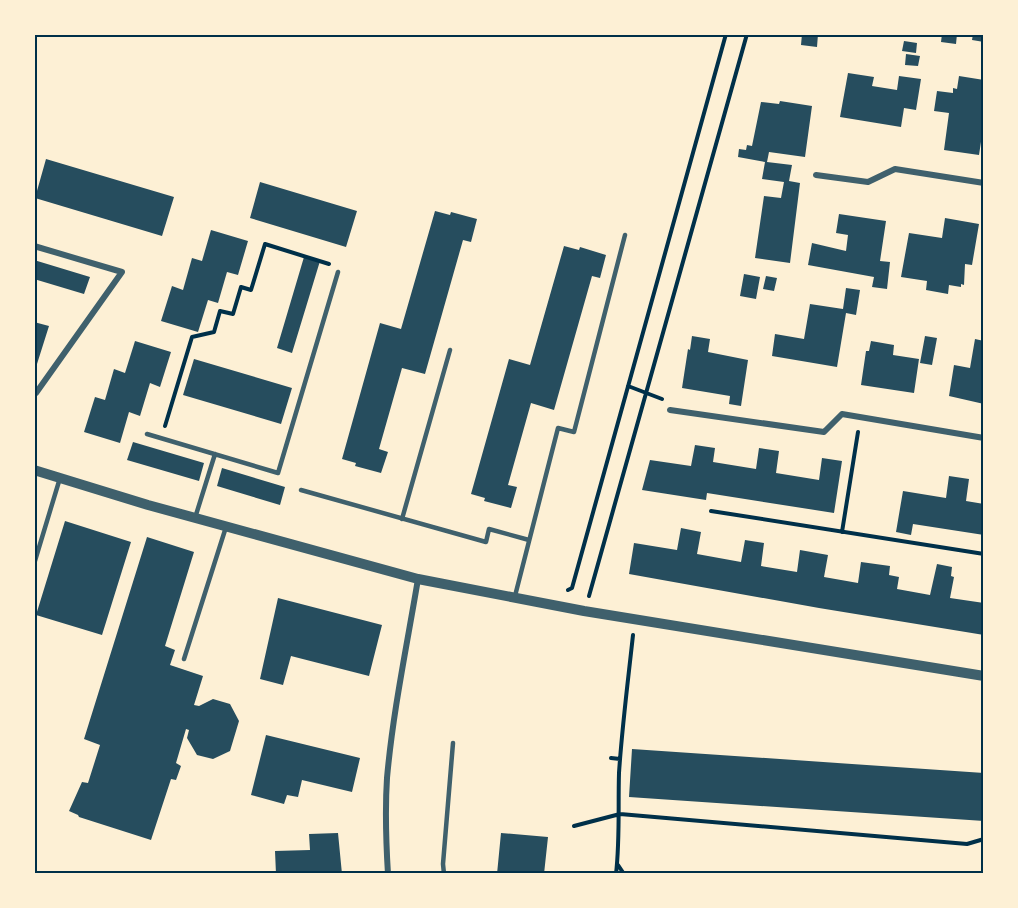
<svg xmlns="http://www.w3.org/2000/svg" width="1018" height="908" font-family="'Archivo Narrow',sans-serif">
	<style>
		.building { fill: #264d5e }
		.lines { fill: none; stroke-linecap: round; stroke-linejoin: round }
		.path { stroke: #003049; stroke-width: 4 }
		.service { stroke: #3f606c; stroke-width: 4.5 }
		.minor { stroke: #3f606c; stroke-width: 6 }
		.tertiary { stroke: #3f606c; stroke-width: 10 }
		.neatline { fill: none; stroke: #003049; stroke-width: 2 }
	</style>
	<rect width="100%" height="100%" fill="#fdf0d5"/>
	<!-- building -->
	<path class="building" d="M 802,34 L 818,34 L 817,47 L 801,45 Z
		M 942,34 L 957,34 L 956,44 L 941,42 Z
		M 973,34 L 984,34 L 984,42 L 972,40 Z
		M 904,41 L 917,43 L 916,53 L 902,51 Z
		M 906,54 L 920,56 L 918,66 L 905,65 Z
		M 848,73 L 874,77 L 872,86 L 897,90 L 899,76 L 921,79 L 916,110 L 904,108 L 901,127 L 840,117 Z
		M 959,76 L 984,80 L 984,122 L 979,155 L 944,150 L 949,113 L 934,111 L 937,91 L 953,93 L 953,88 L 957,89 Z
		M 780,101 L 812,106 L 805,157 L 769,152 L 767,162 L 792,165 L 789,181 L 800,183 L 790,263 L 755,258 L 764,196 L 781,198 L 784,182 L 762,179 L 765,162 L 738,157 L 739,149 L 746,150 L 747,145 L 752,146 L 761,102 L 779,104 Z
		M 46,159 L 174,197 L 162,236 L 35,198 Z
		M 260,182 L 357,211 L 346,247 L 250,218 Z
		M 435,211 L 450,215 L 451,212 L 477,219 L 471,242 L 463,240 L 425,374 L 402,368 L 379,449 L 388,452 L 381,473 L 355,466 L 356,463 L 342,459 L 380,323 L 401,329 Z
		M 839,214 L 886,221 L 880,261 L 890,262 L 887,289 L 872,287 L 874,277 L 808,265 L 812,243 L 846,251 L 848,235 L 836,233 Z
		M 945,218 L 979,224 L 972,265 L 965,264 L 964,285 L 961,284 L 961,287 L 949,285 L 948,294 L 926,290 L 927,281 L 901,277 L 909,233 L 942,238 Z
		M 211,230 L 248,241 L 238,275 L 227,272 L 218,303 L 208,300 L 198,332 L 161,321 L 172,286 L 183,290 L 192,258 L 202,261 Z
		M 564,246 L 579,250 L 580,247 L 606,255 L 600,278 L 592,276 L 554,410 L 531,403 L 508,485 L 517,487 L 511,508 L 484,501 L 485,498 L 471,494 L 509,359 L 530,365 Z
		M 304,257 L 320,261 L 292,353 L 277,348 Z
		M 34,260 L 90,277 L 84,294 L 34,279 Z
		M 744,274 L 760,277 L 756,299 L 740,296 Z
		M 766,276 L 777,278 L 774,291 L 763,289 Z
		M 846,288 L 860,290 L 856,315 L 846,313 L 837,367 L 772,356 L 775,334 L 804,339 L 810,304 L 843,309 Z
		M 34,322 L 49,326 L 37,364 L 34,363 Z
		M 692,336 L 710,339 L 708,352 L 748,360 L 741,406 L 729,404 L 730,396 L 682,388 L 688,349 L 690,350 Z
		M 925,336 L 937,338 L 932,365 L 920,363 Z
		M 975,339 L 984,341 L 984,404 L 949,396 L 954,365 L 970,368 Z
		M 135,341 L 171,352 L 160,387 L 150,383 L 140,416 L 129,412 L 120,443 L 84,432 L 95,397 L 105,400 L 114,369 L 125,373 Z
		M 871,341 L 894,345 L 893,355 L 919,359 L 914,393 L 861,385 L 866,351 L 869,351 Z
		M 194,359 L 292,388 L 281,424 L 183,395 Z
		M 133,442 L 204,463 L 199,481 L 127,460 Z
		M 695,445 L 715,448 L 713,462 L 756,469 L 759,448 L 779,451 L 776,473 L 819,480 L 822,458 L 842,461 L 834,513 L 707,493 L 706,500 L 642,490 L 650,460 L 691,466 Z
		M 222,468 L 285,487 L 280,505 L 217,486 Z
		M 949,476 L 969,479 L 966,501 L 984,504 L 984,535 L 913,524 L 911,535 L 896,532 L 903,491 L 946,498 Z
		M 65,521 L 131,542 L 102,635 L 36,615 Z
		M 681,528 L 701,532 L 697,554 L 741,562 L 745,540 L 764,543 L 761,566 L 797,572 L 800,550 L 828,555 L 824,577 L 858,583 L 861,562 L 890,566 L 889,575 L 899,577 L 897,589 L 930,595 L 937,564 L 952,567 L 951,576 L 954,577 L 950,598 L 984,603 L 984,635 L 819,608 L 629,574 L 634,543 L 677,550 Z
		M 147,537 L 194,552 L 165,646 L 175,650 L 170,665 L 203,676 L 194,705 L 199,706 L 213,699 L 230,704 L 239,721 L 230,751 L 213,759 L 197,755 L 187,738 L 189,730 L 186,729 L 176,763 L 181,766 L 176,780 L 171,779 L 151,840 L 79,817 L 78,815 L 69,811 L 82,782 L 88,783 L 100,745 L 84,739 Z
		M 278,598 L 382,625 L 369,676 L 291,656 L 283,685 L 260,679 Z
		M 266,735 L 360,758 L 352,792 L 302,780 L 298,797 L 287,795 L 284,804 L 251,795 Z
		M 632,749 L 984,773 L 984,821 L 629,797 Z
		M 338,833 L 342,874 L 276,874 L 275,851 L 310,850 L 309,834 Z
		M 501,833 L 548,837 L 544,874 L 497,874 Z"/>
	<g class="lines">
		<!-- path -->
		<path class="path" d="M 628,386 L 662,399
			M 165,426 L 192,337 L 214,332 L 220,311 L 233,314 L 241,287 L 251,290 L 265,244 L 329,264
			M 711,511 L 984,554
			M 842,532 L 858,432
			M 568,590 L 572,588 L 726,34
			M 589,596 L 747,34
			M 611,758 L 620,759
			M 574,826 L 620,814 L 967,844 L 984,839
			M 618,865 L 624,874
			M 616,874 C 620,840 618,806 619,773 C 622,727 628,681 633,635"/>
		<!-- service -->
		<path class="service" d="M 147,434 L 278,473 L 338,272
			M 301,490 L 486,542 L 489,529 L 529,540
			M 195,518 L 215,454
			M 402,519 L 450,350
			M 34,564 L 60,478
			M 515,596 L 558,428 L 574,432 L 625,235
			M 184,659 L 226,527
			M 444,874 L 443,864 L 453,743"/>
		<!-- minor -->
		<path class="minor" d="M 816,175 L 868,182 L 895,169 L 984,183
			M 34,246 L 122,272 L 36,393 L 34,392
			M 670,410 L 824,432 L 842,414 L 984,438
			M 388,874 C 386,842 385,809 387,778 C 393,711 407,645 418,579"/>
		<!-- tertiary -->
		<path class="tertiary" d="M 34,470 L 148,505 L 418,579 L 584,611 L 984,676"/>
	</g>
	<!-- border -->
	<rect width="1018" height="908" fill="none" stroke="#fdf0d5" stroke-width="72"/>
	<rect x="36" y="36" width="946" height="836" class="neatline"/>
</svg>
